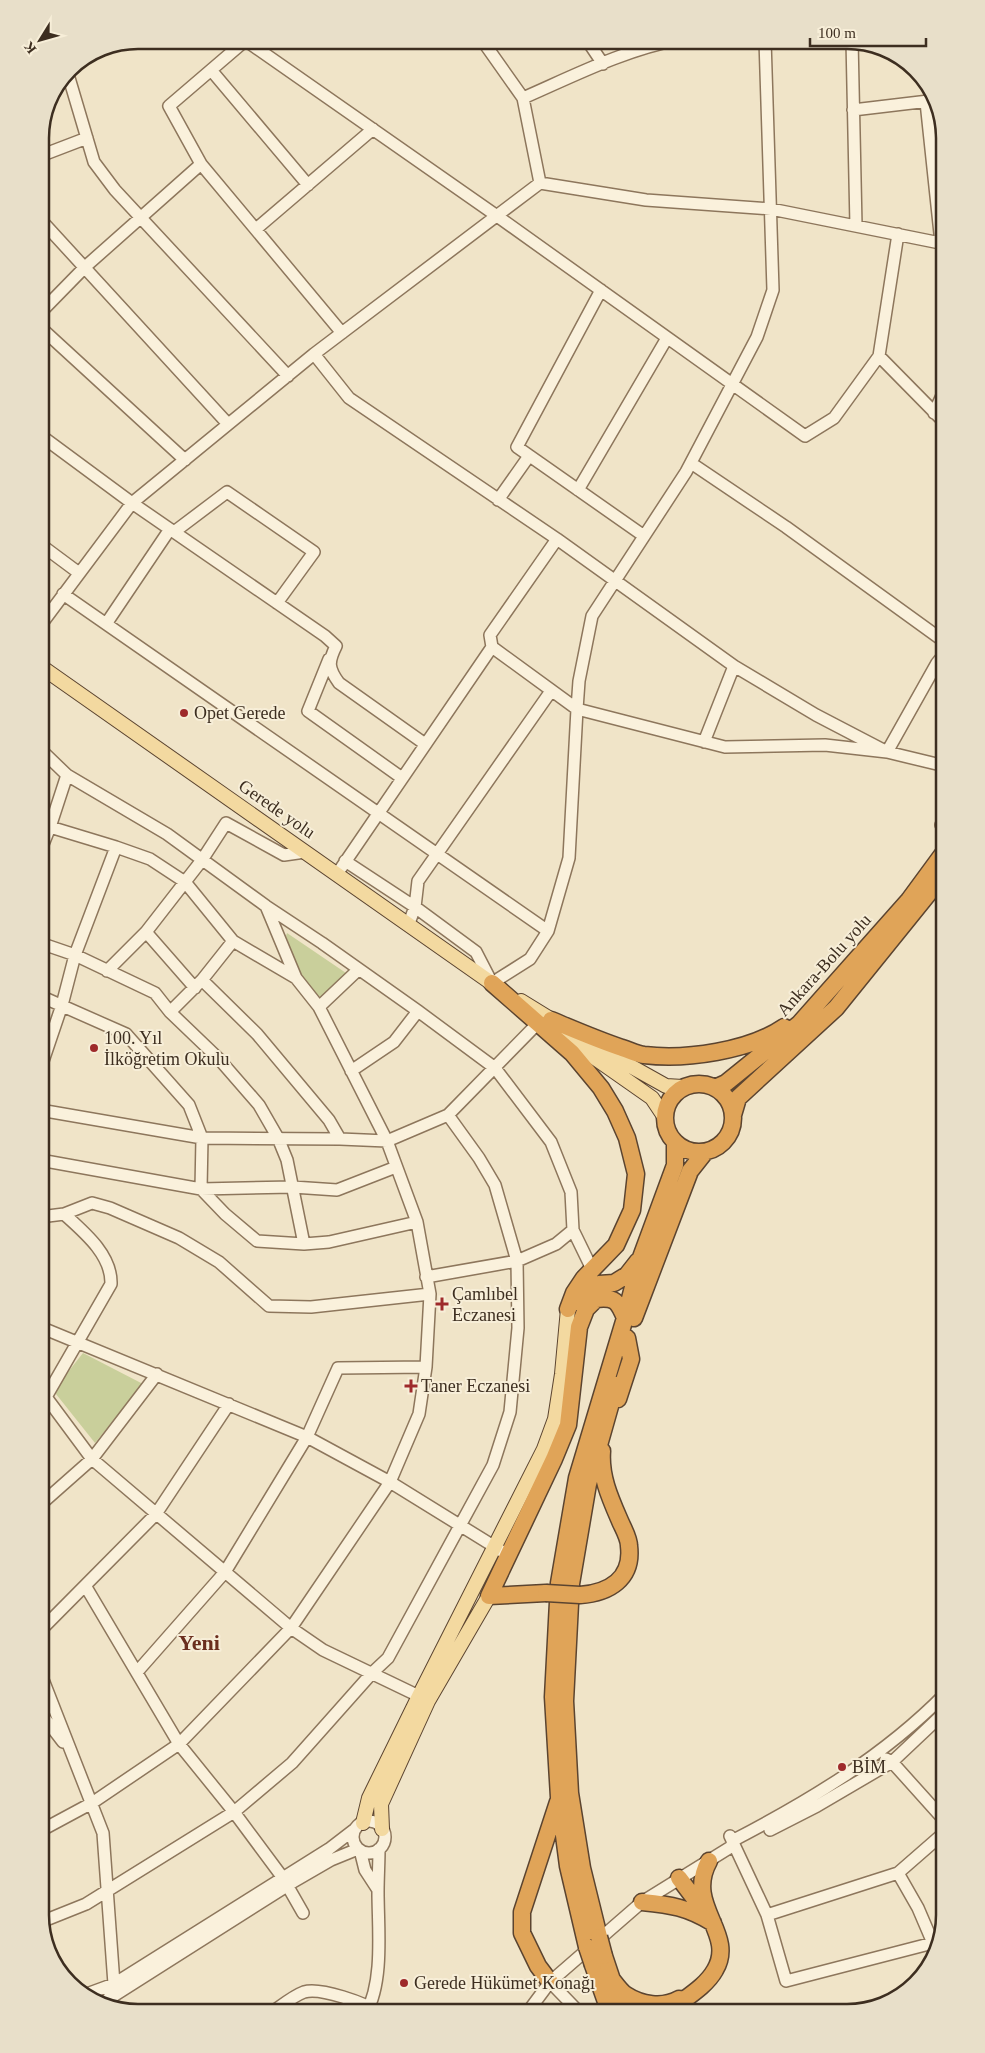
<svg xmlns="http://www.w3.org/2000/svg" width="985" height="2053" font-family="'Times New Roman',serif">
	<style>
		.green { fill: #c9cf9b }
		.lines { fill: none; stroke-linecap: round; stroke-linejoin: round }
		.minor-casing { stroke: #8d765c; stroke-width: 14 }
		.major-casing { stroke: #5b4430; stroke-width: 16 }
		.highway-casing { stroke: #5b4430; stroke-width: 19 }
		.minor { stroke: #faf1dc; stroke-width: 11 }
		.major { stroke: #f3d9a0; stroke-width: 14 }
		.highway { stroke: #e0a458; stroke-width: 16 }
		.highway-bridge-casing { stroke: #5b4430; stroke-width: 19; stroke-linecap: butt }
		.highway-bridge { stroke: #e0a458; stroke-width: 16 }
		.poi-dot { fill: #9e2a2b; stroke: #f7eed8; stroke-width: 2 }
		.labels { text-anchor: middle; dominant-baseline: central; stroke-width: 4; stroke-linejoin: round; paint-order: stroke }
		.poi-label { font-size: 18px; fill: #3d2e20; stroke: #f7eed8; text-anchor: start }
		.street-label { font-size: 18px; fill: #3d2e20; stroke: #f7eed8 }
		.district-label { font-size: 22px; font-weight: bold; fill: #6b2e1e; stroke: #f7eed8 }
		.rim { fill: none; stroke: #3d2e20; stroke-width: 2.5 }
	</style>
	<rect width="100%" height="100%" fill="#f0e4c8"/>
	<!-- green -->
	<path class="green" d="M 287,933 L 346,973 L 321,997 C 299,985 294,958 286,936 Z
		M 83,1353 L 143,1384 L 95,1443 L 56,1394 L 57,1386 Z"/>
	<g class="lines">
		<defs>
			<path id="minor" d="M 245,40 L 497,216 L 805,436 L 834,418 L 879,356 L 898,234
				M 246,40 L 169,106 L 201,164 L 342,333
				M 482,40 L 523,98 L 540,183
				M 587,40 L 603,64
				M 852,40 L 856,226
				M 211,70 L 308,185
				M 67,71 L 94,162 L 115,190 L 288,376
				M 523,98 C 569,78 628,48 678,40
				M 926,102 L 941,243
				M 853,110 L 937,100
				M 40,156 L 87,138
				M 40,219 L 228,424
				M 256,229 L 373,129
				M 601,290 L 517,447 L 644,536
				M 40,313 L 85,267 L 201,164
				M 40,327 L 185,460
				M 314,354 L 349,398 L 557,539 L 734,666 L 816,715 L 887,752 L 937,663 L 945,653
				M 879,356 L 945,423
				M 934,413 L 945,389
				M 40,435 L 132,503 L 325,636 L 336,646 C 328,662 328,668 339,683 L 425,744
				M 691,463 L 786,527 L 945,642
				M 578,490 L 667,338
				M 498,500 L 529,456
				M 174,532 L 227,492 L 314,552 L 277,603
				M 40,544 L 79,573
				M 63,594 L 548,931
				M 106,624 L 170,529
				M 40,626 L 132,503 L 314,354 L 540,183 L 646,200 L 771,209 L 945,244
				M 492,647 L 577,709 L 579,681 L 592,616 L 686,472 L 757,337 L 773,290 L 765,40
				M 329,659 L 308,711 L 402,778
				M 704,742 L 734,666
				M 67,775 L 167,834 L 266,906 L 322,943 L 418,1011 L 495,1068 L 551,1142 L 571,1192 L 573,1230 L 592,1269
				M 941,825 L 945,827
				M 40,852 L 50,827 L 67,775 L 40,749
				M 345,861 L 415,907 L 476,952 L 492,983 L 530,959 L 548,931 L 569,858 L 577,709 L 725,747 L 825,745 L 887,752 L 945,766
				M 337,874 L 492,647 L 490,635 L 557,539
				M 266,906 L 296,978
				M 409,923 L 415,907 L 418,881 L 551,691
				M 146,932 L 195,988
				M 40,943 L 75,955 L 155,993 L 170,1012 L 219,1059 L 259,1105 L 278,1138 L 287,1160 L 304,1244
				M 107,971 L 146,932 L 202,860 L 226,823 L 284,855 L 305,852
				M 202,980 L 257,1034 L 329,1120 L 340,1139
				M 40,996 L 126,1034 L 189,1105 L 202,1138 L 201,1189 L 225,1214 L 257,1241 L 304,1244 L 329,1242 L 417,1222
				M 319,1007 L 358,970
				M 170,1012 L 202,980 L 233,941
				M 40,1070 L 62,1005 L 75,955 L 116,847
				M 351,1071 L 394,1042 L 418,1011
				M 40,1110 L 202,1138 L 340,1139 L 387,1141 L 448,1115 L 542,1019
				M 40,1160 L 201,1189 L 293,1187 L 337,1190 L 396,1167
				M 40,1217 L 64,1214 L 92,1203 L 110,1208 L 179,1238 L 219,1262 L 269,1306 L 311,1307 L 430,1294
				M 426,1277 L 517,1261 L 556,1244 L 573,1230
				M 40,1327 L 307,1437 L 390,1482 L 508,1555
				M 46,1397 L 92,1459 L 291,1628 L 323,1650 L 425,1699
				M 41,1399 L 46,1397 L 111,1284 C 112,1255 84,1232 64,1214
				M 40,1505 L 92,1459 L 157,1374
				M 86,1587 L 179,1744 L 234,1812 L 283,1878 L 303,1913
				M 40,1631 L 156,1514 L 229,1404
				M 40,1672 L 103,1833 L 114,1984 L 107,2004
				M 137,1672 L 225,1572 L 307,1437 L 338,1368 L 426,1367
				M 40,1712 L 63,1742
				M 886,1759 L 892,1762 L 945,1821
				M353 1837a16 16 0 1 1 32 0a16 16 0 1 1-32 0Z
				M 770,1830 L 817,1806 L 892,1762 L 945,1712
				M 40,1831 L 92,1803 L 179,1744 L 291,1628 L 390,1482 L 419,1414 L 426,1367 L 430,1294 L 417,1222 L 387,1141 L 319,1007 L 296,978 L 233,941 L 185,882 L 150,859 L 116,847 L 50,827 L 40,821
				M 730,1836 L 767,1915 L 786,1981 L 933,1943 L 918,1908 L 898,1873
				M 732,1841 C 809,1801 884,1756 945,1694
				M 360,1850 L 365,1870 L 378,1890
				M 767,1915 L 898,1873 L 945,1832
				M 41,1922 L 86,1904 L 234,1812 L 292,1763 L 372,1673 L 388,1658 L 493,1465 L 510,1412 L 518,1328 L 517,1261 L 495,1185 L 479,1158 L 448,1115
				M 550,1982 L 580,2013
				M 84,1995 L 114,1984 L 329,1849 L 355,1829
				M 107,2000 L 293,1882 L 331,1860 L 358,1849
				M 271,2013 C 281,2006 293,1996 304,1992 C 320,1987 366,2003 379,2013
				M 366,2013 C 384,1981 378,1928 378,1892 C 378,1878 379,1863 379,1849
				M 527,2013 L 550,1982 L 642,1902 L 734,1845"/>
			<path id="major" d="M 40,666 L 500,989
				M 521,1001 L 560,1025
				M 555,1030 L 652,1098 L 664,1116
				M 582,1039 L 666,1086 L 683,1087
				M 363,1823 L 369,1798 L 419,1696 L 544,1449 L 555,1419 L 562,1374 L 568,1309
				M 382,1829 L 381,1804 L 428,1701 L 489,1596"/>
			<path id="highway" d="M 492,983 L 572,1053 L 601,1088 L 615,1111 L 627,1138 L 636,1174 L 632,1210 L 616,1245 L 584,1278 L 574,1293 L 568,1309
				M 551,1020 C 575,1030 598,1040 622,1048 C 629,1050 637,1054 644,1055 C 686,1060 749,1051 784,1027
				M665 1118a34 34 0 1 1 68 0a34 34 0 1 1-68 0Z
				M 715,1088 L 726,1083 L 799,1024 L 909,900 L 945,851
				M 733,1115 L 738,1098 L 836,1008 L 945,873
				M 575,1302 L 599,1284 L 614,1283 L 627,1275 L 638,1261
				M 634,1318 L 690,1171 L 705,1152
				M 618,1399 L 631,1359 L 627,1338
				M 546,1593 L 489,1596 L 554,1459 L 568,1425 L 579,1327 L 586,1309 L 596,1299 C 615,1297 618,1301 625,1318
				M 580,1595 C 609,1593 633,1579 629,1546 C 629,1538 623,1528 620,1521 C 610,1498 600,1476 602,1451
				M 679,1878 L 704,1911
				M 642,1902 C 671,1905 687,1907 713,1923
				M 599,1937 L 582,1868 L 570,1793 L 565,1701 L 571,1584 L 588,1484 L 616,1385
				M 587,1947 L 568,1866 L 559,1797 L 553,1697 L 559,1583 L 577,1478 L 625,1318 L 640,1260 L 675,1165 L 675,1142
				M 604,1956 L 623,2013
				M 593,1965 L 610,2013
				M 610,1977 C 615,1983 620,1991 626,1995 C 641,2005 663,2008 679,1999
				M 550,1982 L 538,1966 L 522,1933 L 522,1912 L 558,1802
				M 667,2013 C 683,1999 705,1988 715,1970 C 737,1933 684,1906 709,1861"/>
		</defs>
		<!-- minor casing -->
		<use href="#minor" class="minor-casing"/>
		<!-- major casing -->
		<use href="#major" class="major-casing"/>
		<!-- highway casing -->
		<use href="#highway" class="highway-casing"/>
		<!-- minor -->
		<use href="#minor" class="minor"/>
		<!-- major -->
		<use href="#major" class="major"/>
		<!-- highway -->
		<use href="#highway" class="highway"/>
		<defs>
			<path id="highway-bridge" d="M 546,1593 L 580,1595
				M 599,1937 L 604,1956
				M 587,1947 L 593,1965"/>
		</defs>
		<!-- highway-bridge casing -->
		<use href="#highway-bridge" class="highway-bridge-casing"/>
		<!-- highway-bridge -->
		<use href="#highway-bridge" class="highway-bridge"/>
	</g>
	<!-- markers -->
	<g class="poi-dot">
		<circle cx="184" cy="713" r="5"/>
		<circle cx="94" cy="1048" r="5"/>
		<path d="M439.5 1296.5h5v5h5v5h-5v5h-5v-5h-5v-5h5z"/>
		<path d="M408.5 1378.5h5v5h5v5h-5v5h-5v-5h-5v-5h5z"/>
		<circle cx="842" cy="1767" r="5"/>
		<circle cx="404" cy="1983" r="5"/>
	</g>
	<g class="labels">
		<!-- poi labels -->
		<g class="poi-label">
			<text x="194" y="713">Opet Gerede</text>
			<text x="104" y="1038">100. Yıl<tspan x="104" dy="21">İlköğretim Okulu</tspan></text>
			<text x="452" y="1294">Çamlıbel<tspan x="452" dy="21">Eczanesi</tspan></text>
			<text x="421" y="1386">Taner Eczanesi</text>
			<text x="852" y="1767">BİM</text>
			<text x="414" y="1983">Gerede Hükümet Konağı</text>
		</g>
		<!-- street labels -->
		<g class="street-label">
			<text transform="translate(277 809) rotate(35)">Gerede yolu</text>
			<text transform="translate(824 965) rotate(-48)">Ankara-Bolu yolu</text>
		</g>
		<!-- district labels -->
		<g class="district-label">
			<text x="199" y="1642">Yeni</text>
		</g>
	</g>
	<!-- crop -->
	<path d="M0 0H985V2053H0ZM138 49H847A89 89 0 0 1 936 138V1915A89 89 0 0 1 847 2004H138A89 89 0 0 1 49 1915V138A89 89 0 0 1 138 49Z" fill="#e8dfc9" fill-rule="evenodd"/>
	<path class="rim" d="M138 49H847A89 89 0 0 1 936 138V1915A89 89 0 0 1 847 2004H138A89 89 0 0 1 49 1915V138A89 89 0 0 1 138 49Z"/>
	<!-- north arrow -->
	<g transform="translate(40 40) rotate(233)" stroke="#f7eed8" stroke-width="4" paint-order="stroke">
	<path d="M0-4L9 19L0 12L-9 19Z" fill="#3d2e20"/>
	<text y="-8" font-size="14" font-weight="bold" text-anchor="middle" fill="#3d2e20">K</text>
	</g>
	<!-- scale -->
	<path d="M810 38v8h116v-8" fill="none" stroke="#3d2e20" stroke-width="2.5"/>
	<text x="818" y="38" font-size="15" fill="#3d2e20" stroke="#f7eed8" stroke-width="4" paint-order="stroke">100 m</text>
</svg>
